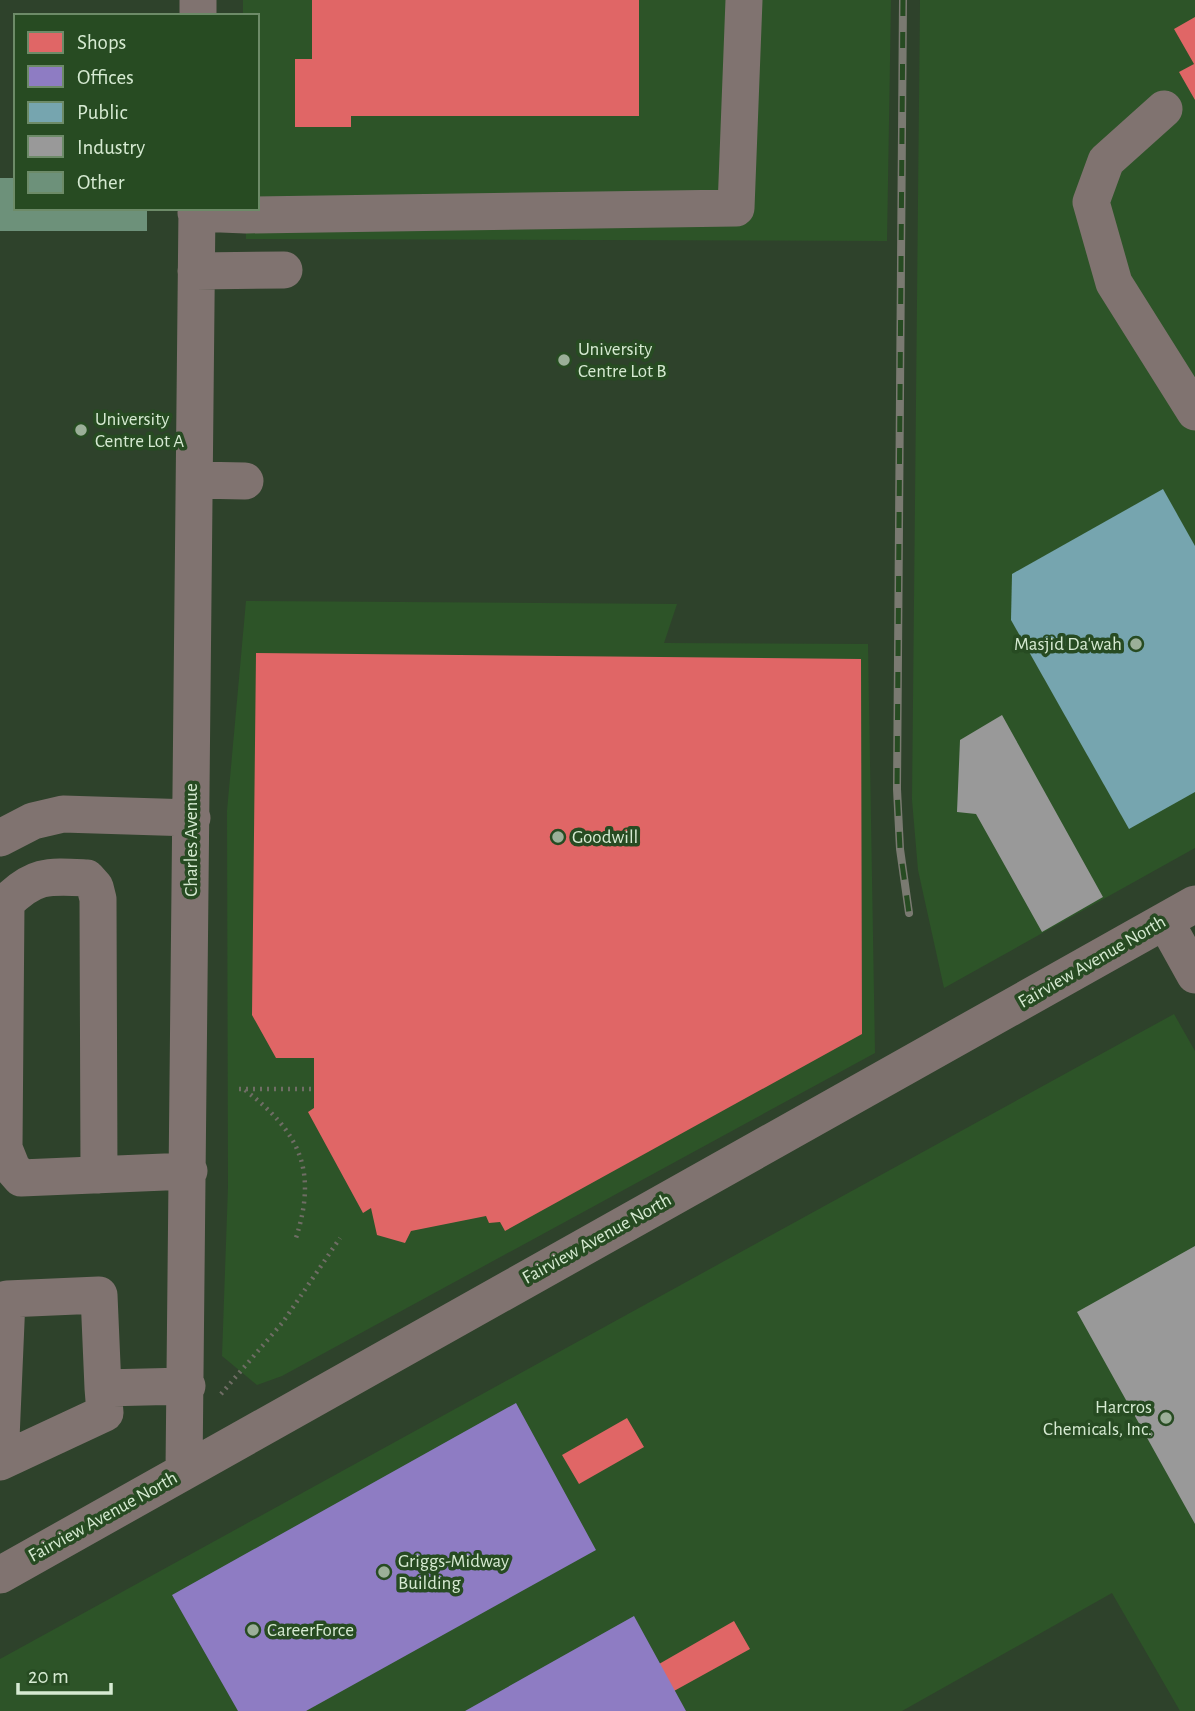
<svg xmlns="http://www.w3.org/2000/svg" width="1195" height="1711" font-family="'Alegreya Sans',sans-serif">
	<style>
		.built { fill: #2d5428 }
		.shops { fill: #e06666 }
		.offices { fill: #8e7cc3 }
		.public { fill: #76a5af }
		.industry { fill: #999 }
		.building { fill: #6d917a }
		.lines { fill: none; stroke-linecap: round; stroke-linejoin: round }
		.path { stroke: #6f6d65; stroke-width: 4.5; stroke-dasharray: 2 5; stroke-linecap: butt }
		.minor { stroke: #807370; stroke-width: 37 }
		.rail-casing { stroke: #7a7a71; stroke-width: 8 }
		.rail { stroke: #274b22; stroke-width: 5; stroke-dasharray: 16; stroke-linecap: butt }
		.poi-dot { fill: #9baf98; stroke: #274b22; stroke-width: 2.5 }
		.labels { text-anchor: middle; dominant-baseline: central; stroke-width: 7; stroke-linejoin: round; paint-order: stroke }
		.poi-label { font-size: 19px; fill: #d6ead2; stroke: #274b22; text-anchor: start }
		.street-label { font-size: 19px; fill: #d6ead2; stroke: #274b22 }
	</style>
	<rect width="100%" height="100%" fill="#2e422b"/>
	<!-- built -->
	<path class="built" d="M 243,0 L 891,0 L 887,241 L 246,239 L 246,208 L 257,208 L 257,16 L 243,16 Z
		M 920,0 L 1195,0 L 1195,848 L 944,988 L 918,870 L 912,800 Z
		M 246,601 L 677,604 L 664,643 L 868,644 L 875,1053 L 282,1376 L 257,1385 L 222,1356 L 228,1187 L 227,811 Z
		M 1174,1014 L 1195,1051 L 1195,1711 L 1180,1711 L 1112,1593 L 902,1711 L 0,1711 L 0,1659 Z"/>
	<!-- shops -->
	<path class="shops" d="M 312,0 L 639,0 L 639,116 L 351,116 L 351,127 L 295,127 L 295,59 L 312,59 Z
		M 1195,17 L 1195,100 L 1179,72 L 1194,64 L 1174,29 Z
		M 256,653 L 861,659 L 862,1034 L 505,1231 L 500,1222 L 489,1223 L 486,1216 L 411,1231 L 405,1243 L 377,1235 L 371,1208 L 363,1213 L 308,1112 L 314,1108 L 314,1058 L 276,1058 L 252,1015 Z
		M 627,1418 L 644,1447 L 579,1484 L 562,1455 Z
		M 734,1621 L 750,1649 L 674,1691 L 659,1664 Z"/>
	<!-- offices -->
	<path class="offices" d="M 516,1403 L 596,1550 L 306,1711 L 238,1711 L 172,1595 Z
		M 634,1616 L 686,1711 L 465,1711 Z"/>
	<!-- public -->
	<path class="public" d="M 1163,489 L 1195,546 L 1195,792 L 1129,829 L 1011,620 L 1012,574 Z"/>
	<!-- industry -->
	<path class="industry" d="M 1002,715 L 1103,897 L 1042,932 L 976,814 L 957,812 L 960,740 Z
		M 1195,1246 L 1195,1524 L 1077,1312 Z"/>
	<!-- building -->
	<path class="building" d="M 0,178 L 16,178 L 16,208 L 147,208 L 147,231 L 0,231 Z"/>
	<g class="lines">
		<!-- path -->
		<path class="path" d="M 239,1089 L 314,1089
			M 245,1090 C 299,1132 318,1169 296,1238
			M 221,1394 L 283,1322 L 340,1238"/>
		<!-- minor -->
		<path class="minor" d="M 198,16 L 198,0
			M 1164,109 L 1106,161 L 1091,202 L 1114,283 L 1195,412
			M 196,213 L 246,215 L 736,208 L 744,0
			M 196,271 L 284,270
			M 195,480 L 245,481
			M 0,838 L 33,821 L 63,814 L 192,818
			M 1165,921 L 1195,975
			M 99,1175 L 98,899 L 95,887 L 87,878 C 49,876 34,874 6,903 L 4,1148 L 12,1168 L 21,1178 C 77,1176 133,1173 189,1171
			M 103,1388 L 105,1413 L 0,1462 L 7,1299 L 99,1295 L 103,1388 L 187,1386
			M 184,1471 L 197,208
			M 0,1575 L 1195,904"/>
		<defs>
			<path id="rail" d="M 903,0 L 897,789 L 900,849 L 909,913"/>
		</defs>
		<!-- rail casing -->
		<use href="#rail" class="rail-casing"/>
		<!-- rail -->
		<use href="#rail" class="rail"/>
	</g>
	<!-- markers -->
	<g class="poi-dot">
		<circle cx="564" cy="360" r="7"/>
		<circle cx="81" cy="430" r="7"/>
		<circle cx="1136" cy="644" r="7"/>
		<circle cx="558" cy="837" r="7"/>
		<circle cx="1166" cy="1418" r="7"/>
		<circle cx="384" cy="1572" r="7"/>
		<circle cx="253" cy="1630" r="7"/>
	</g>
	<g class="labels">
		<!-- poi labels -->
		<g class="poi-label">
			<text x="578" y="349">University<tspan x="578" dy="22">Centre Lot B</tspan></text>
			<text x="95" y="419">University<tspan x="95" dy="22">Centre Lot A</tspan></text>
			<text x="1122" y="644" text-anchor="end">Masjid Da'wah</text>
			<text x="572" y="837">Goodwill</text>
			<text x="1152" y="1407" text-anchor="end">Harcros<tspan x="1152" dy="22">Chemicals, Inc.</tspan></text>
			<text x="398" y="1561">Griggs-Midway<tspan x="398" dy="22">Building</tspan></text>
			<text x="267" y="1630">CareerForce</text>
		</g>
		<!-- street labels -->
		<g class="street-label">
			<text transform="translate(191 840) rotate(-90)">Charles Avenue</text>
			<text transform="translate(1092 962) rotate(-30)">Fairview Avenue North</text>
			<text transform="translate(597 1239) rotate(-29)">Fairview Avenue North</text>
			<text transform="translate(103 1517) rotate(-29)">Fairview Avenue North</text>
		</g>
	</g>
	<!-- legend -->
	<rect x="14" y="14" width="245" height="196" fill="#274b22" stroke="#6d8b68" stroke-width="2"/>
	<rect x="28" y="32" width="35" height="21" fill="#e06666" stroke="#6d8b68" stroke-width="2"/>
	<text x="77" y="49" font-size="21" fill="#d6ead2">Shops</text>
	<rect x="28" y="66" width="35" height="21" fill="#8e7cc3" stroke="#6d8b68" stroke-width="2"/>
	<text x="77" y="84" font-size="21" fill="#d6ead2">Offices</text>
	<rect x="28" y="102" width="35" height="21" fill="#76a5af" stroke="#6d8b68" stroke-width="2"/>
	<text x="77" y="119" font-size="21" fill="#d6ead2">Public</text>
	<rect x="28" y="136" width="35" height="21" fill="#999999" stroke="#6d8b68" stroke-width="2"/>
	<text x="77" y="154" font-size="21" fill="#d6ead2">Industry</text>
	<rect x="28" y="172" width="35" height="21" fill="#6d917a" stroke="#6d8b68" stroke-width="2"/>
	<text x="77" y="189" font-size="21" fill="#d6ead2">Other</text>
	<!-- scale -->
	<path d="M18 1683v10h93v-10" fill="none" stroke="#d6ead2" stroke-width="3.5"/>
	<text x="28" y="1683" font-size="21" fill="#d6ead2" stroke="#274b22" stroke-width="5" paint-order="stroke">20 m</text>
</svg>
